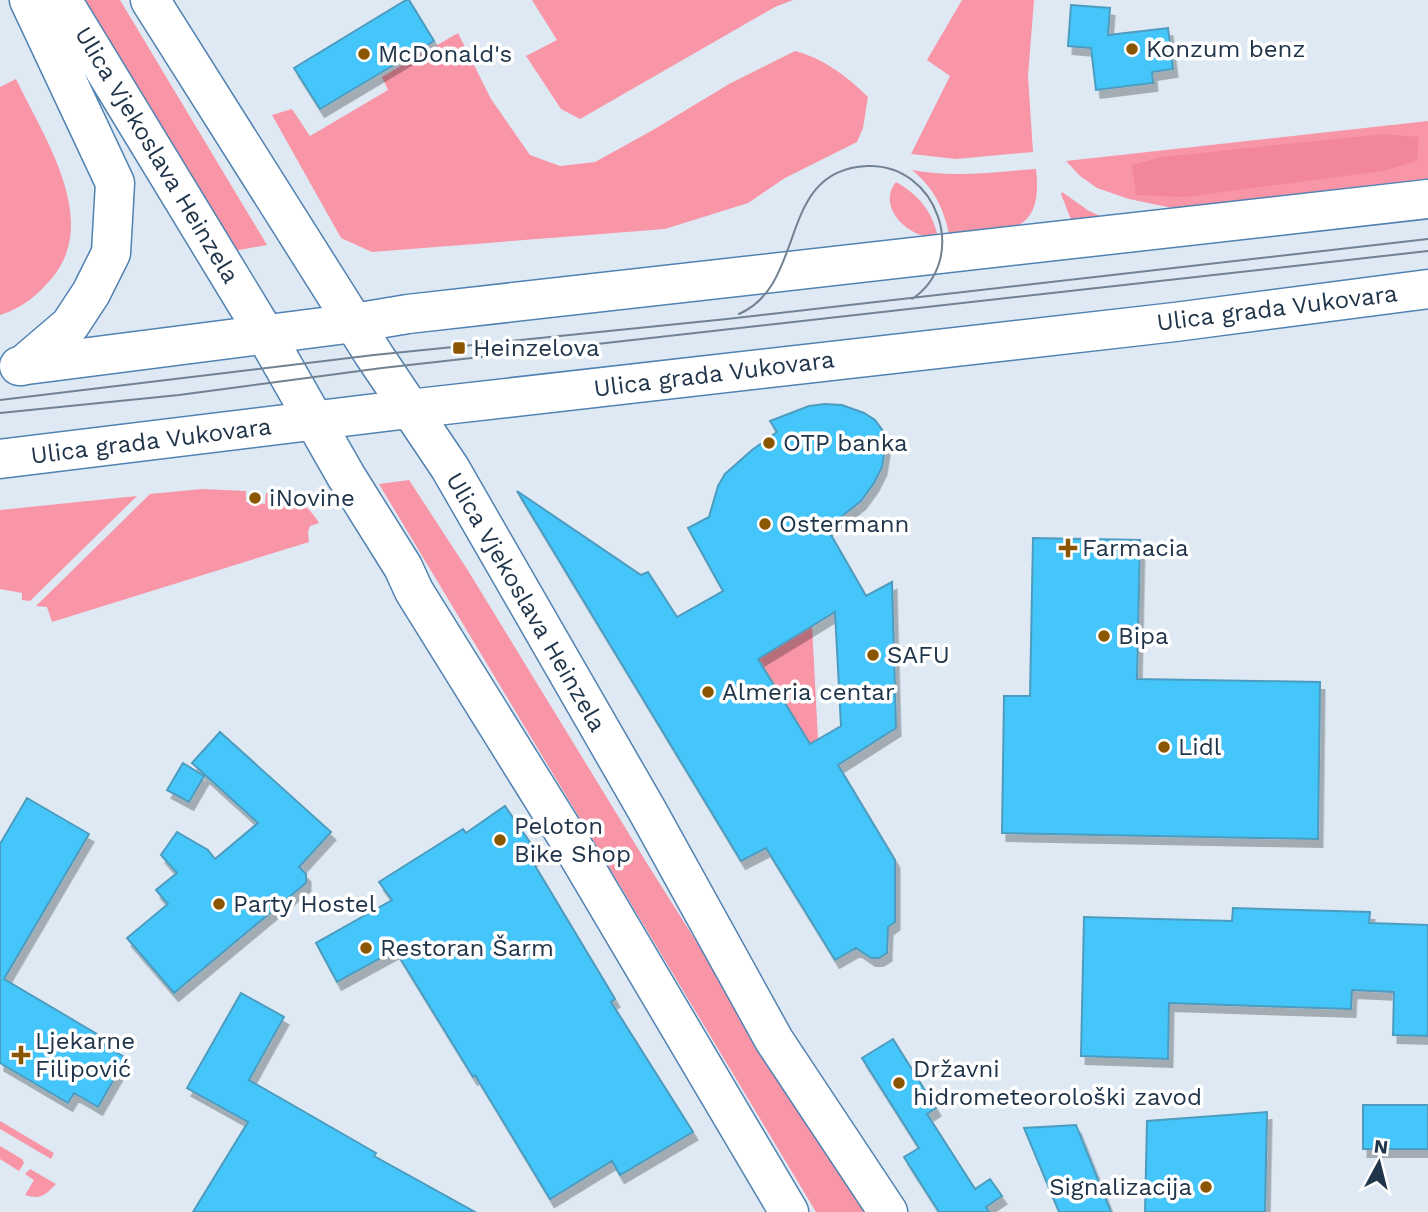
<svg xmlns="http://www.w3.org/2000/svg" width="1428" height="1212" font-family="'Work Sans',sans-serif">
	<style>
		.green { fill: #f896a7 }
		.forest { fill: #f2869a }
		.building { fill: #44c6fa; stroke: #4d9cbf; stroke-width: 2; fill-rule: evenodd; filter: url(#shadow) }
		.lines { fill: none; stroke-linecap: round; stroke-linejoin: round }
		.tertiary-casing { stroke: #5082b2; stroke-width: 41 }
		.secondary-casing { stroke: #5082b2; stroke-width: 41 }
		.tertiary { stroke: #fff; stroke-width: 38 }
		.secondary { stroke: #fff; stroke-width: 38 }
		.tram { stroke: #718293; stroke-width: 2 }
		.poi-dot { fill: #8a5602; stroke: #fff; stroke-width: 2.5 }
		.labels { text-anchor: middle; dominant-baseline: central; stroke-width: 7; stroke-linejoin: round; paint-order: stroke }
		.poi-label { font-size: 24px; fill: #20354a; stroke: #fff; text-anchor: start }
		.street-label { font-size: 24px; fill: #20354a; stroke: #fff }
	</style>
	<defs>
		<filter id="shadow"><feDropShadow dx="4.5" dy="8" stdDeviation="0" flood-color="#0004"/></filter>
	</defs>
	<rect width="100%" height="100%" fill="#dee9f4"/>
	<!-- green -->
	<path class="green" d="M 82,0 L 120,0 L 267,245 L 233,251 Z
		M 532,0 L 793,0 L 775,7 L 580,119 L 561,109 L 526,56 L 557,40 Z
		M 962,0 L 1034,0 L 1028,76 L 1033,152 L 956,159 L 911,154 L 950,76 L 927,60 Z
		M 458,33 L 491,99 L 530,155 L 560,166 L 595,162 L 653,130 L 729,84 L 795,51 C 823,58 848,77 868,97 L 863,128 L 857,142 L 785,178 L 748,203 L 665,229 L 372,252 L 341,238 L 272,115 L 292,109 L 310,136 L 388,90 L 382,77 Z
		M 16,79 C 43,136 101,220 52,278 C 37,296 22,308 0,315 L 0,87 Z
		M 1428,121 L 1428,182 L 1182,210 L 1129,199 L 1097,188 L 1080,176 L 1066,161 Z
		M 1036,169 C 1044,239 1004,229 950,238 C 944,209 935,189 912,170 C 952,178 994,172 1036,169 Z
		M 896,182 C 919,195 932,211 938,237 C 911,241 875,207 896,182 Z
		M 1062,192 L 1089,211 L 1102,217 L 1072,222 L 1061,194 Z
		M 409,480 L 467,569 L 648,865 L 867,1212 L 816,1212 L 379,484 Z
		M 202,489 L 246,491 L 246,502 L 265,504 L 266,493 C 294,499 302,497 319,523 L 310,526 L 308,532 L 309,542 L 52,622 L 47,607 L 36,606 L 150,494 Z
		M 137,496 L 30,601 L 22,600 L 22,593 L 0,589 L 0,510 Z
		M 812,626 L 818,739 L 810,744 L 758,659 Z
		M 0,1121 L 54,1153 L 51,1159 L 0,1129 Z
		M 0,1146 L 22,1159 L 24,1163 L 19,1171 L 0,1159 Z
		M 30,1169 L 56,1184 C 45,1195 41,1200 25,1195 L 34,1180 L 25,1174 Z"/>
	<!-- forest -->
	<path class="forest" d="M 1384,134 L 1419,137 L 1417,161 L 1383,171 L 1185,197 L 1136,195 L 1132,165 L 1162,157 Z"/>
	<!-- building -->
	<path class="building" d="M 406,0 L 409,0 L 434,41 L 320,109 L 294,68 Z
		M 1071,5 L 1110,8 L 1108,35 L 1168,28 L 1173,69 L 1152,72 L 1153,83 L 1096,90 L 1091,48 L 1068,46 Z
		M 825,404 L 842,405 L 864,413 L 875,420 L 883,431 L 886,442 L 882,467 L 874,483 L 861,501 L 827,528 L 866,596 L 892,582 L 896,728 L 838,765 L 895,860 L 895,922 L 888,927 L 887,953 L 879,958 L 871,958 L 856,948 L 835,960 L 766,848 L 741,861 L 517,491 L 641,575 L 648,572 L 677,617 L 723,591 L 688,528 L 709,517 L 718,486 L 725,474 L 752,450 L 777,432 L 770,421 L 809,406 ZM 835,612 L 841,726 L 810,744 L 758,659 Z
		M 1033,538 L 1140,540 L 1137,679 L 1320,682 L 1318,839 L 1002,833 L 1004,696 L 1030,696 Z
		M 220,732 L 331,832 L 299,867 L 306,874 L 306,883 L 174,993 L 127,938 L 168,904 L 156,890 L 177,873 L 161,855 L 177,832 L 208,850 L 215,859 L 258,823 L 192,763 Z
		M 183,763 L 204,776 L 189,802 L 167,790 Z
		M 27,798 L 89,834 L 4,979 L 102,1037 L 99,1042 L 126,1058 L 98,1107 L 74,1093 L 68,1103 L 0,1063 L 0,844 Z
		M 505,806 L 538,854 L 531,859 L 615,999 L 611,1002 L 693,1132 L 620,1175 L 612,1161 L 550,1199 L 475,1075 L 473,1077 L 395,950 L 337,982 L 316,943 L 392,900 L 379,882 L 463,829 L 466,833 Z
		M 1233,908 L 1370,912 L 1369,923 L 1428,925 L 1428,1036 L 1393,1035 L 1394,992 L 1352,990 L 1351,1009 L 1169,1003 L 1168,1059 L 1081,1056 L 1084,917 L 1232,921 Z
		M 241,993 L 284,1017 L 249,1080 L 376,1153 L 374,1156 L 475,1212 L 193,1212 L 248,1122 L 187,1088 Z
		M 893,1039 L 936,1108 L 927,1114 L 975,1189 L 990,1179 L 1002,1196 L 986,1207 L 989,1212 L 939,1212 L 904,1157 L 919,1148 L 862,1058 Z
		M 1363,1105 L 1428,1105 L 1428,1149 L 1363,1149 Z
		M 1267,1112 L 1265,1212 L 1145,1212 L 1147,1121 Z
		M 1076,1125 L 1111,1212 L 1059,1212 L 1024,1128 Z"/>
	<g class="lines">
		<defs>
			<path id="tertiary" d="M 354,323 L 408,314 L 1428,199
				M 409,409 L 1175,322 L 1428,289"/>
			<path id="secondary" d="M 62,0 L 265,334 L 346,476 L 403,567 L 414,591 L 572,845 L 789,1212
				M 150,0 L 374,355 L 450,468 L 648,812 L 774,1040 L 888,1212
				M 19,366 L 354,323
				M 22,366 L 70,325 L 91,293 L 111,253 L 115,183 L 29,0
				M 0,459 L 409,409"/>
		</defs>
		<!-- tertiary casing -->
		<use href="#tertiary" class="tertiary-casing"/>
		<!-- secondary casing -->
		<use href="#secondary" class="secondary-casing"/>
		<!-- tertiary -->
		<use href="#tertiary" class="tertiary"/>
		<!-- secondary -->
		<use href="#secondary" class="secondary"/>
		<!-- tram -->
		<path class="tram" d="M 739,314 C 808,284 776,170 867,166 C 937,163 971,259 912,299
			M 0,400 L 374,355 L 727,319 L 1428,239
			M 0,413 L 179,395 L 382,368 L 1428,251"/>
	</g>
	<!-- markers -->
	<g class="poi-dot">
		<circle cx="1132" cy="49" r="7"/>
		<circle cx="364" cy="54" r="7"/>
		<rect x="452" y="341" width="14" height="14" rx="3.5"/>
		<circle cx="769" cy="443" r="7"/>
		<circle cx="255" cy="498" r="7"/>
		<circle cx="765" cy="524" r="7"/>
		<path d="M1064.5 537.5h7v7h7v7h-7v7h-7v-7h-7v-7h7z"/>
		<circle cx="1104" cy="636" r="7"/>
		<circle cx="873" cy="655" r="7"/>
		<circle cx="708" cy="692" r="7"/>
		<circle cx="1164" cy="747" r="7"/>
		<circle cx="500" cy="840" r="7"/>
		<circle cx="219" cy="904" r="7"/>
		<circle cx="366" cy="948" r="7"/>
		<path d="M17.5 1044.5h7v7h7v7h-7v7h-7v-7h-7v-7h7z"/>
		<circle cx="899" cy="1083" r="7"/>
		<circle cx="1206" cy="1187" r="7"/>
	</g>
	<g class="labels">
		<!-- poi labels -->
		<g class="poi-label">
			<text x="1146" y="49">Konzum benz</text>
			<text x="378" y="54">McDonald's</text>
			<text x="473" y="348">Heinzelova</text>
			<text x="783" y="443">OTP banka</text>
			<text x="269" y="498">iNovine</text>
			<text x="779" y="524">Ostermann</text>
			<text x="1082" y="548">Farmacia</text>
			<text x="1118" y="636">Bipa</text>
			<text x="887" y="655">SAFU</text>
			<text x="722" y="692">Almeria centar</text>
			<text x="1178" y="747">Lidl</text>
			<text x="514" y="826">Peloton<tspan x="514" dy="28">Bike Shop</tspan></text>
			<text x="233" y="904">Party Hostel</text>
			<text x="380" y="948">Restoran Šarm</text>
			<text x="35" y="1041">Ljekarne<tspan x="35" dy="28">Filipović</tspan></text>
			<text x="913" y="1069">Državni<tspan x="913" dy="28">hidrometeorološki zavod</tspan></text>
			<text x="1192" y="1187" text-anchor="end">Signalizacija</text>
		</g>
		<!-- street labels -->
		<g class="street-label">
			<text transform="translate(157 155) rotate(59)">Ulica Vjekoslava Heinzela</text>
			<text transform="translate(1277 308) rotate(-7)">Ulica grada Vukovara</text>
			<text transform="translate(714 374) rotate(-7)">Ulica grada Vukovara</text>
			<text transform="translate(151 441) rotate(-7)">Ulica grada Vukovara</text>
			<text transform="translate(526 602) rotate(60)">Ulica Vjekoslava Heinzela</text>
		</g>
	</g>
	<!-- north arrow -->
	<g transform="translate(1379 1163) rotate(7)" stroke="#ffffff" stroke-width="5" paint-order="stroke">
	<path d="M0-5L12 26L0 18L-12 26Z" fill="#20354a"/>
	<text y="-10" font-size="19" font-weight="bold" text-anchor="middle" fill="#20354a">N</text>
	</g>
</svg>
